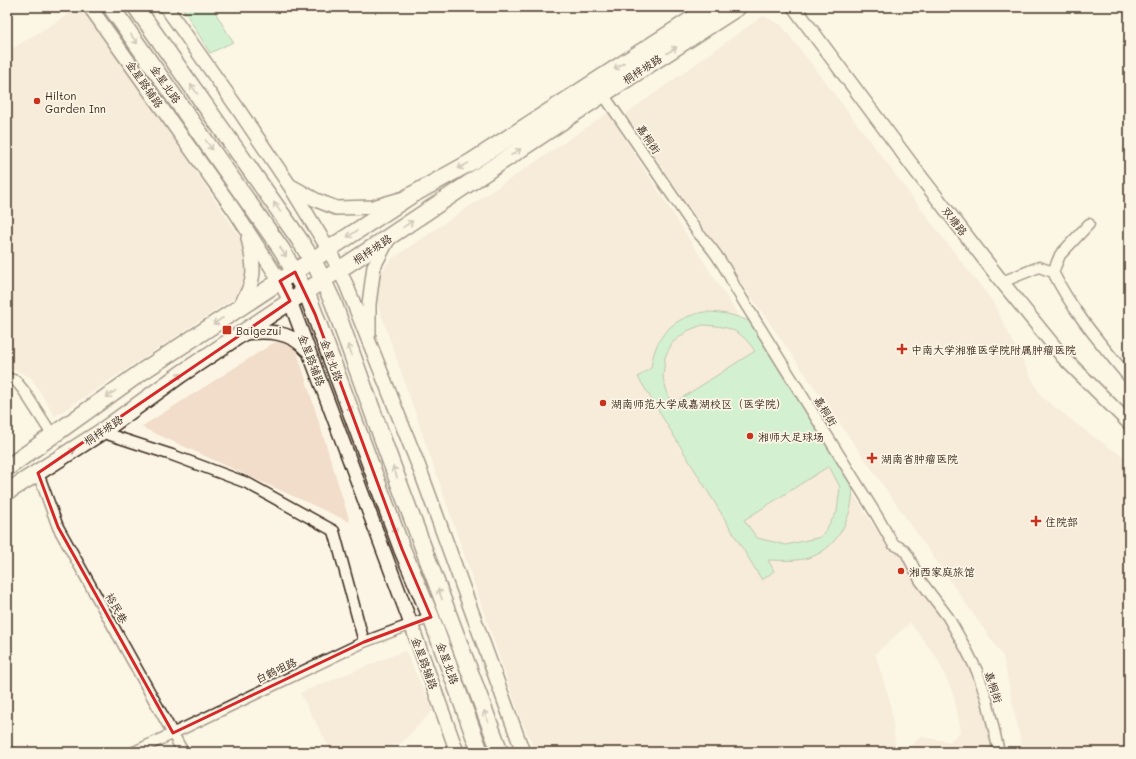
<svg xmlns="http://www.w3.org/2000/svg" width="1136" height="759" font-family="Mali,'LXGW WenKai TC',sans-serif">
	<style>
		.built { fill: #f1ddc9 }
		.green { fill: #a3ebb9; stroke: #6f8a6c; fill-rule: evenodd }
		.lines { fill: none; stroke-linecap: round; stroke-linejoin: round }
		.minor-casing { stroke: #3b2a1e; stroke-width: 13 }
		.tertiary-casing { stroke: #3b2a1e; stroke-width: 16 }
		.primary-casing { stroke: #3b2a1e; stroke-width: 19 }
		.minor { stroke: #fcf5e5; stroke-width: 10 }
		.tertiary { stroke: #fcf5e5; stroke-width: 13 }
		.primary { stroke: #fcf5e5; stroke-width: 16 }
		.oneway { stroke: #9c9082 }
		.marked { fill: none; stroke: #d62828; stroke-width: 3; stroke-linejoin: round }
		.poi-dot { fill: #c8321e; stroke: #fcf5e5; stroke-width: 1.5 }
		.labels { text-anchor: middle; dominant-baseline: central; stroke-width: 3.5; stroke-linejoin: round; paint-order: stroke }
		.street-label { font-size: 11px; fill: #3b2a1e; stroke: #fcf5e5 }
		.poi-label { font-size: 11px; fill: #3b2a1e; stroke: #fcf5e5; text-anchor: start }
	</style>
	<rect width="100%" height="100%" fill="#fcf5e5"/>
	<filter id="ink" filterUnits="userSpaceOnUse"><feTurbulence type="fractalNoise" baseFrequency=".025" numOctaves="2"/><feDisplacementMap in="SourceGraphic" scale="8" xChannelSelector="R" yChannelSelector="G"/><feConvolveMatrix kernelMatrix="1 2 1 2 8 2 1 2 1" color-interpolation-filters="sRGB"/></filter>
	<g filter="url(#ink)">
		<!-- built -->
		<path class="built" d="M 81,7 L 128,71 L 246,247 L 246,290 L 55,416 L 31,377 L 7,366 L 7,52 Z
			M 763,16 L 781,25 L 873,145 L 944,240 L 992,301 L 1041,397 L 1092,436 L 1125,458 L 1129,463 L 1129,752 L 1023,752 L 1003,656 L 734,272 L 626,114 Z
			M 608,113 L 891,553 L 904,552 L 949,618 L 986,700 L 998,752 L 915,752 L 908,748 L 922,737 L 950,742 L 961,731 L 954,695 L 938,659 L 910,622 L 875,654 L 890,702 L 896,752 L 536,752 L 520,716 L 371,284 L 392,259 Z
			M 291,332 L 350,522 L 141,427 Z
			M 405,651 L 433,710 L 401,743 L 368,752 L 332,752 L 300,693 Z"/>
		<!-- green -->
		<path class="green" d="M 182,7 L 212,7 L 233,42 L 210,53 Z
			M 704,312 C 722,312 736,315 753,323 L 852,481 C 856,510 840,547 811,557 C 797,562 782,560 768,560 L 774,571 L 762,580 L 638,377 L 651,368 C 655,335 673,318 704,312 ZM 702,325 C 728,326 740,329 755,351 L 671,405 L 663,378 L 665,357 L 672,343 L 687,331 ZM 829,466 L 840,487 L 837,512 L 821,537 L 786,545 L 757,538 L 744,520 Z"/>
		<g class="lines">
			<defs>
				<path id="minor" d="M 603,94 L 698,233 C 714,249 726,268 736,289 L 877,516 L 893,544 L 903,549 L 907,554 L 920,580 L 948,617 L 966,649 L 977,671 L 987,700 L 999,752
					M 1053,272 L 1060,255 L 1089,224
					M 1002,282 L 1039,267 L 1053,272 C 1072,311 1102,345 1129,378
					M 7,378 L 16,381 L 24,391 L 53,436
					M 101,432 L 172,455 L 247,483 L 334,531 L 364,642
					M 38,473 L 58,527 L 183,752
					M 134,752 L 364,642 L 431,617"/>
				<path id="tertiary" d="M 90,7 L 234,210 L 280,281 L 290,301 L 411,624 L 457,752
					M 166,7 L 236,106 L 290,186 L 329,250 L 346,284 L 419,467 L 523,752
					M 794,7 L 917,172 L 1002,282 L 1063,357 L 1129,423
					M 291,186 L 316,200 L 336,208 L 373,207 L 401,199
					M 238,308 C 257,281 255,269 248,238
					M 243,333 C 267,331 290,330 307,350
					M 369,334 L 369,304 L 374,266 L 389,238"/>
				<path id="primary" d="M 111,7 L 282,250 L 309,299 L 402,549 L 431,617 L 480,752
					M 136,7 L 299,239 L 317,268 L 333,302 L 388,454 L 500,752
					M 7,468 L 143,371 L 410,196 L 471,162 L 711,7
					M 7,492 L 101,432 L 181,374 L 274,312 L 357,258 L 603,94 L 738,7"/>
			</defs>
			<!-- minor casing -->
			<use href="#minor" class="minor-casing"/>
			<!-- tertiary casing -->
			<use href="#tertiary" class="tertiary-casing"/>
			<!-- primary casing -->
			<use href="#primary" class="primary-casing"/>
			<!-- minor -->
			<use href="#minor" class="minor"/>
			<!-- tertiary -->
			<use href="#tertiary" class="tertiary"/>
			<!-- primary -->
			<use href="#primary" class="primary"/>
		</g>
		<!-- one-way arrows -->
		<defs><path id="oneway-shaft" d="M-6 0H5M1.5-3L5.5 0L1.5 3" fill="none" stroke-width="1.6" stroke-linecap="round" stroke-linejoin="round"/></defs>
		<g class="oneway">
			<use href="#oneway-shaft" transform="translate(134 39) rotate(55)"/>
			<use href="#oneway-shaft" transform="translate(672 50) rotate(-33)"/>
			<use href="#oneway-shaft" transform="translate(619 66) rotate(147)"/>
			<use href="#oneway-shaft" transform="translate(194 89) rotate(-125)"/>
			<use href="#oneway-shaft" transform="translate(209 145) rotate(55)"/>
			<use href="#oneway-shaft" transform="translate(516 152) rotate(-34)"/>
			<use href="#oneway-shaft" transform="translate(463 166) rotate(151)"/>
			<use href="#oneway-shaft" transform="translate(277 207) rotate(-125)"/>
			<use href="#oneway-shaft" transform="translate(408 224) rotate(-34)"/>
			<use href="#oneway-shaft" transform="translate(352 234) rotate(146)"/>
			<use href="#oneway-shaft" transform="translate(283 252) rotate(57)"/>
			<use href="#oneway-shaft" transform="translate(218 321) rotate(147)"/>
			<use href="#oneway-shaft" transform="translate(350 350) rotate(-110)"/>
			<use href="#oneway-shaft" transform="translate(177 377) rotate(-36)"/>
			<use href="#oneway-shaft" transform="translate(111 394) rotate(144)"/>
			<use href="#oneway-shaft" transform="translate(349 406) rotate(70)"/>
			<use href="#oneway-shaft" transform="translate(70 452) rotate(-33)"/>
			<use href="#oneway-shaft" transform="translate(395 472) rotate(-111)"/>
			<use href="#oneway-shaft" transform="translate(394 528) rotate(70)"/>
			<use href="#oneway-shaft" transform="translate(440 594) rotate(-111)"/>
			<use href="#oneway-shaft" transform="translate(486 716) rotate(-111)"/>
		</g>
	</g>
	<!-- marked area -->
	<path d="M0 0H1136V759H0ZM 295,272 L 315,314 L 402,549 L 431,617 L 364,642 L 173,733 L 58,527 L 38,473 L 290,301 L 280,281 Z" fill="#fcf5e5" fill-opacity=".55" fill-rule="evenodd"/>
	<path class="marked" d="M 295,272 L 315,314 L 402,549 L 431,617 L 364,642 L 173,733 L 58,527 L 38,473 L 290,301 L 280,281 Z"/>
	<!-- markers -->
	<g class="poi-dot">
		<circle cx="37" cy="101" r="4"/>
		<rect x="222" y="325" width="10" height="10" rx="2"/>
		<path d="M900 343h4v4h4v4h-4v4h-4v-4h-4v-4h4z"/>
		<circle cx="603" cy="403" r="4"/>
		<circle cx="750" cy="436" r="4"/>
		<path d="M870 452h4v4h4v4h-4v4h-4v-4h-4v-4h4z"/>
		<path d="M1034 515h4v4h4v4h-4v4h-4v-4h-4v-4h4z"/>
		<circle cx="901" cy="571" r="4"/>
	</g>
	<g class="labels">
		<!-- street labels -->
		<g class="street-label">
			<text transform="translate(642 69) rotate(-33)">桐梓坡路</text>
			<text transform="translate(145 84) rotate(55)">金星路辅路</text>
			<text transform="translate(166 84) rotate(55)">金星北路</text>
			<text transform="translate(649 139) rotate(56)">嘉桐街</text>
			<text transform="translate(955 221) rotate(52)">双塘路</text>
			<text transform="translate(372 249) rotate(-34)">桐梓坡路</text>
			<text transform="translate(312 360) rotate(69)">金星路辅路</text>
			<text transform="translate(332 360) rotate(70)">金星北路</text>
			<text transform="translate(826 411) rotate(58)">嘉桐街</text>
			<text transform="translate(103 430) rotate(-34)">桐梓坡路</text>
			<text transform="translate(117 608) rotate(61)">裕民巷</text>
			<text transform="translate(425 663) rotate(70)">金星路辅路</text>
			<text transform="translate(448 663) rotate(70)">金星北路</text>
			<text transform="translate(276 670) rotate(-25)">白鹤咀路</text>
			<text transform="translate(994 687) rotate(72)">嘉桐街</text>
		</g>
		<!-- poi labels -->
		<g class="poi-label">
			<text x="45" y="95">Hilton<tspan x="45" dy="13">Garden Inn</tspan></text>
			<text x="236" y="330">Baigezui</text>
			<text x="911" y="349">中南大学湘雅医学院附属肿瘤医院</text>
			<text x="611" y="403">湖南师范大学咸嘉湖校区（医学院）</text>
			<text x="758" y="436">湘师大足球场</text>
			<text x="881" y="458">湖南省肿瘤医院</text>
			<text x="1045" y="521">住院部</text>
			<text x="909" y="571">湘西家庭旅馆</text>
		</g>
	</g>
	<!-- margin -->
	<rect width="1136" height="759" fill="none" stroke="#fcf5e5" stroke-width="24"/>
	<rect x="12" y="12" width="1112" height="735" fill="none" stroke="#3b2a1e" stroke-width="1.5" filter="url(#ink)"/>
</svg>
